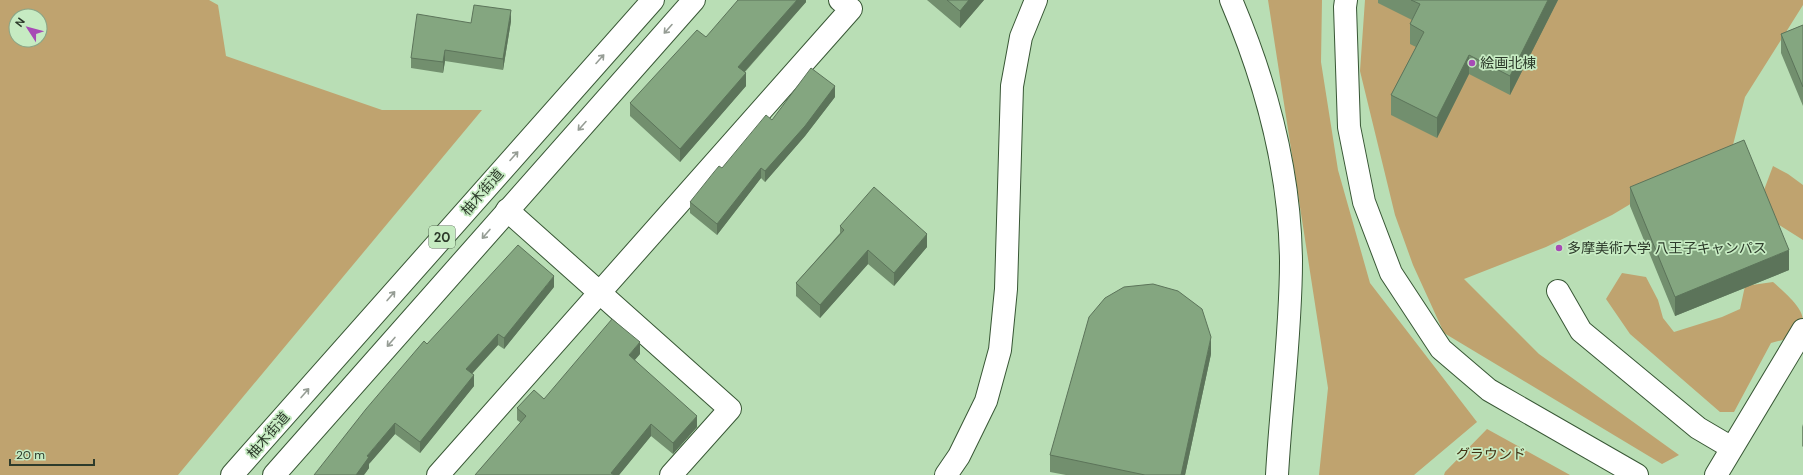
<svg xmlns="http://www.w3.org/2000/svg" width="1803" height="475" font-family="'DM Sans','Noto Sans JP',sans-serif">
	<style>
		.green { fill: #bfa36f; fill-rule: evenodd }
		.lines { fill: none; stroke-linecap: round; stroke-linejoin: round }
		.minor-casing { stroke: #385735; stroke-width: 24 }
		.major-casing { stroke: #385735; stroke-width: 24 }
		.minor { stroke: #fff; stroke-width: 22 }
		.major { stroke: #fff; stroke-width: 22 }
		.wall { fill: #728f6e }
		.shaded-wall { fill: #5c745a }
		.building { fill: #84a680; stroke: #5c745a }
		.oneway { stroke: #969d95 }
		.poi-dot { fill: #a74bb5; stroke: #c6ebc2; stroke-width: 1.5 }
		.labels { text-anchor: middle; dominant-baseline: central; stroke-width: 3.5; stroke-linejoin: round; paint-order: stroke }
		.shield { fill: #c6ebc2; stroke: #5b7058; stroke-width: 1 }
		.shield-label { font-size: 13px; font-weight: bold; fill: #2d3b2b }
		.poi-label { font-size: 14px; fill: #2d3b2b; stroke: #c6ebc2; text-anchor: start }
		.street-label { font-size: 14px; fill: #2d3b2b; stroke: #c6ebc2 }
		.park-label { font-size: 14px; fill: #423213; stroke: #c6ebc2 }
	</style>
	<rect width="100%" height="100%" fill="#b9deb5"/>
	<!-- green -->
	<path class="green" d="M 0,0 L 209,0 L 218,5 L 226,56 L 382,110 L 482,110 L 178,475 L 0,475 ZM 16,16 L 40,16 L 40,40 L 16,40 Z
		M 1268,0 L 1322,0 L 1321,62 L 1338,170 L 1370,283 L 1477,422 L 1414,475 L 1319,475 L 1328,388 Z
		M 1365,0 L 1803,0 L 1803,5 L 1745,97 L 1733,145 L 1689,169 L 1612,215 L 1546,247 L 1464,279 L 1539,354 L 1679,455 L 1662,464 L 1444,333 L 1413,265 L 1395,215 L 1360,71 Z
		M 1773,166 L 1788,174 L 1803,185 L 1803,240 L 1776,223 L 1764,190 Z
		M 1622,273 L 1646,277 L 1658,300 L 1663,318 L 1674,332 L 1722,317 L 1740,309 L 1745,286 L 1773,282 C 1782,290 1803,307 1803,320 L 1786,339 L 1771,343 L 1734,412 L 1720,412 L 1630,334 L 1606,299 Z
		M 1487,429 L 1570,475 L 1444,475 L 1445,472 Z"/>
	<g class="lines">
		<defs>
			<path id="minor" d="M 1231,0 C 1266,82 1290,171 1291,261 C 1291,332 1281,404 1277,475
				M 1346,0 L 1345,7 L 1349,127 L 1364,202 L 1391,273 L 1441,349 L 1489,390 L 1637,475
				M 507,210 L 730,409 L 671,475
				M 1558,291 L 1581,331 L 1698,428 L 1732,448
				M 438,475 L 851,9 L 840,0
				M 946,475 L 959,456 L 986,401 L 1000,350 L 1006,289 L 1012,86 L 1021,37 L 1036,0
				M 1716,475 L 1803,330"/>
			<path id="major" d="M 232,475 L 653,0
				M 274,475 L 694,0"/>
		</defs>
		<!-- minor casing -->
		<use href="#minor" class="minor-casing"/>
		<!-- major casing -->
		<use href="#major" class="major-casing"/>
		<!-- minor -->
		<use href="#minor" class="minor"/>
		<!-- major -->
		<use href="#major" class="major"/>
	</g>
	<!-- wall -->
	<path class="wall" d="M 806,0 L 806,2 L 745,72 L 746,86 L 680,162 L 630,116 L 630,103 L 706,37 Z
		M 927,0 L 984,0 L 960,28 Z
		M 1378,0 L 1558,0 L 1510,95 L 1469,74 L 1437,138 L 1391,115 L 1391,95 L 1416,47 L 1410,44 L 1410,24 L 1412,20 L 1378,3 Z
		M 511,21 L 503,70 L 445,61 L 443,73 L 411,68 L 411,58 L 471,23 Z
		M 1803,25 L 1803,106 L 1781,53 L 1781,34 Z
		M 835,97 L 805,136 L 765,182 L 761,178 L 717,235 L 690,213 L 690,202 L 722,168 L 772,120 Z
		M 1630,187 L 1789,270 L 1675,316 L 1630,206 Z
		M 840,226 L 927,247 L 894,286 L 868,264 L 820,318 L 796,296 L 796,283 L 840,233 Z
		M 554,287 L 504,349 L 498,345 L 472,374 L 474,386 L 420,453 L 395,434 L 369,464 L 369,468 L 364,475 L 427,344 Z
		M 640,354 L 634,360 L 697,427 L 673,454 L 651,436 L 619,475 L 475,475 L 521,423 L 517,420 L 517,408 L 544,399 Z
		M 1211,354 L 1185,475 L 1066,475 L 1050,472 L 1050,455 Z
		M 1803,424 L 1803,447 L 1802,446 L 1802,427 Z"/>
	<!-- shaded-wall -->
	<path class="shaded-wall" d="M 797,0 L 806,0 L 806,2 L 738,79 L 738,67 Z
		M 969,0 L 984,0 L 960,28 L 960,11 Z
		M 1548,0 L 1558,0 L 1510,95 L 1510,76 Z
		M 511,10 L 511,21 L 503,70 L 503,59 Z
		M 445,50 L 445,61 L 443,73 L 443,62 Z
		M 1469,55 L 1469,74 L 1437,138 L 1437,118 Z
		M 746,73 L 746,86 L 680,162 L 680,149 Z
		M 835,86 L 835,97 L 805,136 L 765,182 L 765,171 Z
		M 761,168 L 761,178 L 717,235 L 717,224 Z
		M 927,234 L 927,247 L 894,286 L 894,273 Z
		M 868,250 L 868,264 L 820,318 L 820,305 Z
		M 1789,250 L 1789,270 L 1675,316 L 1675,297 Z
		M 554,276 L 554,287 L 504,349 L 504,338 Z
		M 498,334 L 498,345 L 466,380 L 466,369 Z
		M 1211,337 L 1211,354 L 1185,475 L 1181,475 Z
		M 640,342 L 640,354 L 629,367 L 629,355 Z
		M 474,375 L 474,386 L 420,453 L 420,442 Z
		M 697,416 L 697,427 L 673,454 L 673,443 Z
		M 395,423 L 395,434 L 369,464 L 369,468 L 364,475 L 356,475 L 367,456 Z
		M 651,424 L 651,436 L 619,475 L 611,475 L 611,473 Z"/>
	<!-- building -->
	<path class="building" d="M 738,0 L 797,0 L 738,67 L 746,73 L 680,149 L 630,103 L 697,30 L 706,37 Z
		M 947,0 L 969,0 L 960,11 Z
		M 1411,0 L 1548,0 L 1510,76 L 1469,55 L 1437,118 L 1391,95 L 1424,32 L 1410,24 L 1420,4 Z
		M 474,5 L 511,10 L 503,59 L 445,50 L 443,62 L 411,58 L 417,14 L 471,23 Z
		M 1803,25 L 1803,87 L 1781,34 Z
		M 811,68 L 835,86 L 805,126 L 765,171 L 761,168 L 717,224 L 690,202 L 714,172 L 719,166 L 722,168 L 766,115 L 772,120 Z
		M 1744,140 L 1789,250 L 1675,297 L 1630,187 Z
		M 874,187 L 927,234 L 894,273 L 868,250 L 820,305 L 796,283 L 844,230 L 840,226 Z
		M 518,245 L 554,276 L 504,338 L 498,334 L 466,369 L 474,375 L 420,442 L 395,423 L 367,456 L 369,457 L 356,475 L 314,475 L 366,409 L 424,341 L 427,344 Z
		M 1153,284 L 1178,291 L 1202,309 L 1211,337 L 1181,475 L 1145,475 L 1050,455 L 1089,317 L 1105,298 L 1124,287 Z
		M 612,319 L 640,342 L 629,355 L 697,416 L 673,443 L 651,424 L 611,473 L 614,475 L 475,475 L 526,416 L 517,408 L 534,390 L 544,399 Z"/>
	<!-- one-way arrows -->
	<defs><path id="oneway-shaft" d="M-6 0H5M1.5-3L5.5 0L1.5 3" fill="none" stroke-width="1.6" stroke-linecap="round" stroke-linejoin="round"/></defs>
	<g class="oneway">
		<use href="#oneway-shaft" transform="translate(668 29) rotate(132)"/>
		<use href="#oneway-shaft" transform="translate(600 59) rotate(-48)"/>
		<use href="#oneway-shaft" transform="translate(582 126) rotate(132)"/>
		<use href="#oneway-shaft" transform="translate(514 156) rotate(-48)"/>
		<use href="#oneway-shaft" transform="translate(486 234) rotate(131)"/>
		<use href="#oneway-shaft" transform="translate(391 296) rotate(-49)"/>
		<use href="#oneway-shaft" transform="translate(391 342) rotate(131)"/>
		<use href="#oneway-shaft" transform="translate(305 393) rotate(-49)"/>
	</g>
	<!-- markers -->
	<g class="poi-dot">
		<circle cx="1472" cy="63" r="4"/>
		<circle cx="1559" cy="248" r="4"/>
	</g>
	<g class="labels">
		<!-- shield labels -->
		<rect class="shield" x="429" y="226" width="26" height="22" rx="3"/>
		<g class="shield-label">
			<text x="442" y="237">20</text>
		</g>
		<!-- poi labels -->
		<g class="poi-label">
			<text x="1480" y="63">絵画北棟</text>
			<text x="1567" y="248">多摩美術大学 八王子キャンパス</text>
		</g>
		<!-- street labels -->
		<g class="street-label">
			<text transform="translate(482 192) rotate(-49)">柚木街道</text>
			<text transform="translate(268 435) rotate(-49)">柚木街道</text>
		</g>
		<!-- park labels -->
		<g class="park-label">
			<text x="1491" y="454">グラウンド</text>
		</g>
	</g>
	<!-- north arrow -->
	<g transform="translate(28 28) rotate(306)"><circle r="19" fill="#c6ebc2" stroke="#89a586"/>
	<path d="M0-3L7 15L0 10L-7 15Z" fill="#a74bb5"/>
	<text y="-6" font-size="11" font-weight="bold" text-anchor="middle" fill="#2d3b2b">N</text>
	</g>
	<!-- scale -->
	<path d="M10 459v6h84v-6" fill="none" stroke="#2d3b2b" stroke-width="2"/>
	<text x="16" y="459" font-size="12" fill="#2d3b2b" stroke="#c6ebc2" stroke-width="3" paint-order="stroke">20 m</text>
</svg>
